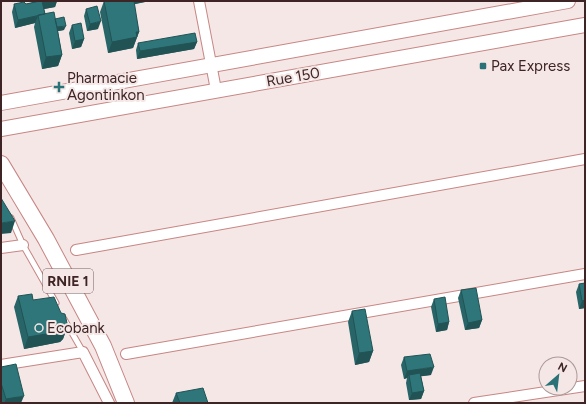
<svg xmlns="http://www.w3.org/2000/svg" width="586" height="404" font-family="Figtree,sans-serif">
	<style>
		.lines { fill: none; stroke-linecap: round; stroke-linejoin: round }
		.service-casing { stroke: #c68684; stroke-width: 7 }
		.minor-casing { stroke: #c68684; stroke-width: 12 }
		.secondary-casing { stroke: #c68684; stroke-width: 16 }
		.trunk-casing { stroke: #c68684; stroke-width: 18 }
		.service { stroke: #fff; stroke-width: 5 }
		.minor { stroke: #fff; stroke-width: 10 }
		.secondary { stroke: #fff; stroke-width: 14 }
		.trunk { stroke: #fff; stroke-width: 16 }
		.wall { fill: #286569 }
		.shaded-wall { fill: #215355 }
		.building { fill: #2f767a; stroke: #215355 }
		.poi-dot { fill: #297378; stroke: #f5e7e6; stroke-width: 1.5 }
		.labels { text-anchor: middle; dominant-baseline: central; stroke-width: 4; stroke-linejoin: round; paint-order: stroke }
		.shield { fill: #f5e7e6; stroke: #755e5e; stroke-width: 1 }
		.shield-label { font-size: 14px; font-weight: bold; fill: #3e2424 }
		.poi-label { font-size: 15px; fill: #3e2424; stroke: #f5e7e6; text-anchor: start }
		.street-label { font-size: 15px; fill: #3e2424; stroke: #f5e7e6 }
	</style>
	<rect width="100%" height="100%" fill="#f5e7e6"/>
	<g class="lines">
		<defs>
			<path id="service" d="M 11,218 L 23,245 L 56,303
				M 64,319 L 83,352"/>
			<path id="minor" d="M 199,1 L 216,90
				M 1,248 L 23,245
				M 76,250 L 585,159
				M 126,354 L 585,274
				M 1,365 L 83,352 L 109,403
				M 474,403 L 585,386"/>
			<path id="secondary" d="M 1,103 L 568,1
				M 1,129 L 585,25"/>
			<path id="trunk" d="M 1,164 L 46,239 L 103,346 L 126,403"/>
		</defs>
		<!-- service casing -->
		<use href="#service" class="service-casing"/>
		<!-- minor casing -->
		<use href="#minor" class="minor-casing"/>
		<!-- secondary casing -->
		<use href="#secondary" class="secondary-casing"/>
		<!-- trunk casing -->
		<use href="#trunk" class="trunk-casing"/>
		<!-- service -->
		<use href="#service" class="service"/>
		<!-- minor -->
		<use href="#minor" class="minor"/>
		<!-- secondary -->
		<use href="#secondary" class="secondary"/>
		<!-- trunk -->
		<use href="#trunk" class="trunk"/>
	</g>
	<!-- wall -->
	<path class="wall" d="M 38,1 L 57,1 L 55,7 L 44,9 L 45,14 L 55,19 L 64,30 L 58,31 L 62,55 L 58,66 L 42,69 L 34,27 L 35,23 L 15,28 L 12,12 L 14,4 L 26,4 Z
		M 104,1 L 150,1 L 134,4 L 139,32 L 133,48 L 108,53 L 100,12 Z
		M 86,9 L 98,29 L 87,31 L 84,16 Z
		M 72,25 L 84,39 L 81,47 L 72,49 L 69,33 Z
		M 197,42 L 194,49 L 137,59 L 136,50 L 138,43 Z
		M 585,283 L 585,308 L 579,309 L 576,292 L 579,284 Z
		M 461,290 L 482,320 L 479,328 L 465,330 L 458,298 Z
		M 18,296 L 33,300 L 67,328 L 63,339 L 60,342 L 24,349 L 14,307 Z
		M 434,299 L 449,322 L 447,330 L 436,332 L 431,307 Z
		M 352,311 L 373,351 L 369,362 L 355,365 L 348,322 Z
		M 404,357 L 431,375 L 421,376 L 424,391 L 421,399 L 409,400 L 406,383 L 407,378 L 404,379 L 401,365 Z
		M 1,367 L 21,403 L 1,403 Z
		M 176,393 L 208,403 L 172,403 Z"/>
	<!-- shaded-wall -->
	<path class="shaded-wall" d="M 48,1 L 57,1 L 55,7 L 39,10 L 42,2 Z
		M 128,1 L 150,1 L 126,6 Z
		M 38,16 L 35,23 L 15,28 L 18,20 Z
		M 101,21 L 98,29 L 87,31 L 90,24 Z
		M 66,26 L 64,30 L 53,32 L 54,28 Z
		M 136,32 L 139,32 L 133,48 L 108,53 L 112,42 Z
		M 84,39 L 81,47 L 72,49 L 75,41 Z
		M 197,42 L 194,49 L 137,59 L 140,51 Z
		M 62,55 L 58,66 L 42,69 L 46,57 Z
		M 15,221 L 11,233 L 1,234 L 1,223 Z
		M 585,300 L 585,308 L 579,309 L 582,301 Z
		M 482,320 L 479,328 L 465,330 L 468,323 Z
		M 449,322 L 447,330 L 436,332 L 438,324 Z
		M 67,328 L 63,339 L 60,342 L 24,349 L 28,337 Z
		M 373,351 L 369,362 L 355,365 L 359,353 Z
		M 434,367 L 431,375 L 409,378 L 409,375 L 407,378 L 404,379 L 407,371 Z
		M 424,391 L 421,399 L 409,400 L 412,393 Z
		M 24,396 L 21,403 L 4,403 L 6,399 Z"/>
	<!-- building -->
	<path class="building" d="M 40,1 L 42,1 L 45,14 L 18,20 L 14,4 L 24,2 L 26,4 Z
		M 104,1 L 134,1 L 139,32 L 136,32 L 137,37 L 112,42 Z
		M 97,6 L 101,21 L 90,24 L 86,9 Z
		M 54,12 L 62,55 L 46,57 L 38,15 Z
		M 64,17 L 66,26 L 57,27 L 55,19 Z
		M 81,23 L 84,39 L 75,41 L 72,25 Z
		M 195,33 L 197,42 L 140,51 L 138,43 Z
		M 1,198 L 15,221 L 1,223 Z
		M 585,283 L 585,300 L 582,301 L 579,284 Z
		M 476,288 L 482,320 L 468,323 L 461,290 Z
		M 32,294 L 33,300 L 54,297 L 61,313 L 65,314 L 67,323 L 67,328 L 64,331 L 28,337 L 18,296 Z
		M 445,297 L 449,322 L 438,324 L 434,299 Z
		M 365,309 L 373,351 L 359,353 L 352,311 Z
		M 430,354 L 434,367 L 407,371 L 404,357 Z
		M 16,364 L 24,396 L 6,399 L 1,383 L 1,367 Z
		M 420,373 L 424,391 L 412,393 L 409,375 Z
		M 203,388 L 208,403 L 180,403 L 176,393 Z"/>
	<!-- markers -->
	<g class="poi-dot">
		<rect x="479" y="62" width="8" height="8" rx="2"/>
		<path d="M57 81h4v4h4v4h-4v4h-4v-4h-4v-4h4z"/>
		<circle cx="39" cy="328" r="4"/>
	</g>
	<g class="labels">
		<!-- shield labels -->
		<rect class="shield" x="43" y="269" width="50" height="24" rx="3"/>
		<g class="shield-label">
			<text x="68" y="281">RNIE 1</text>
		</g>
		<!-- poi labels -->
		<g class="poi-label">
			<text x="491" y="66">Pax Express</text>
			<text x="67" y="78">Pharmacie<tspan x="67" dy="17">Agontinkon</tspan></text>
			<text x="47" y="328">Ecobank</text>
		</g>
		<!-- street labels -->
		<g class="street-label">
			<text transform="translate(293 77) rotate(-10)">Rue 150</text>
		</g>
	</g>
	<!-- border -->
	<rect width="586" height="404" fill="none" stroke="#3e2424" stroke-width="4"/>
	<!-- north arrow -->
	<g transform="translate(558 376) rotate(28)"><circle r="19" fill="#f5e7e6" stroke="#ac9998"/>
	<path d="M0-3L7 15L0 10L-7 15Z" fill="#297378"/>
	<text y="-6" font-size="11" font-weight="bold" text-anchor="middle" fill="#3e2424">N</text>
	</g>
</svg>
